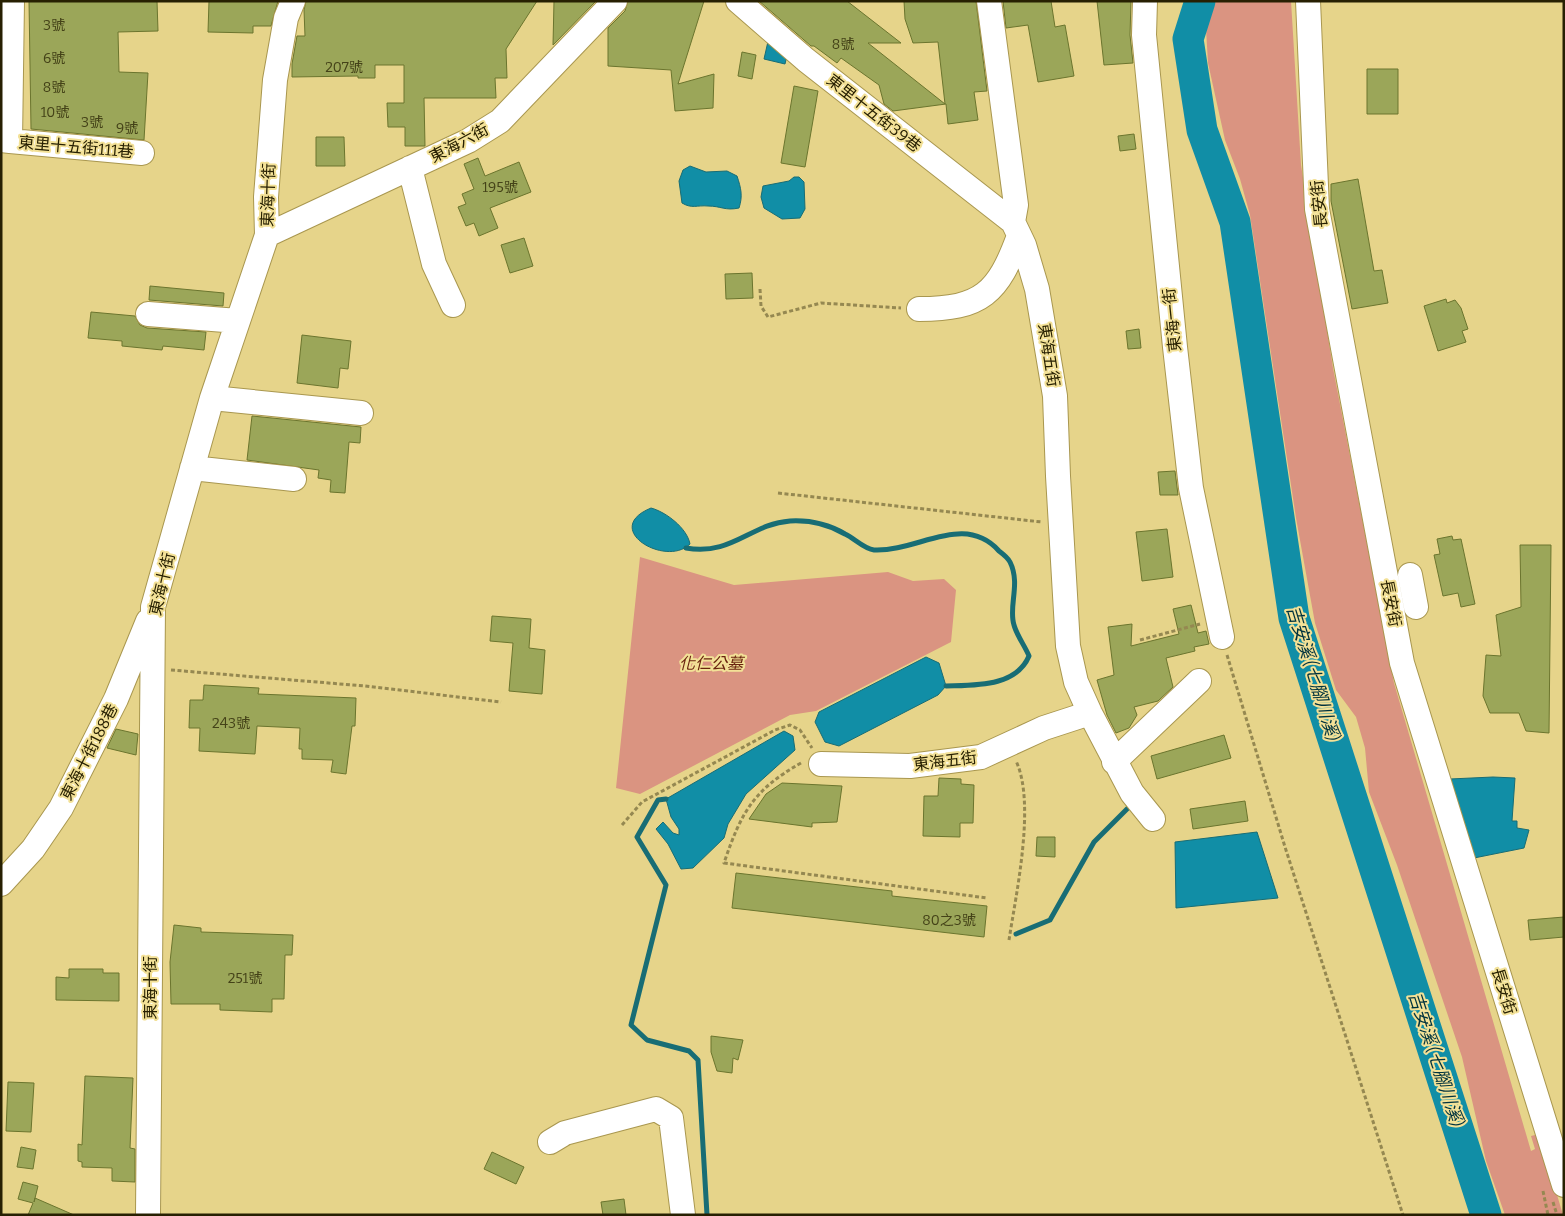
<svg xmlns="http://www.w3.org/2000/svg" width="1565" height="1216" font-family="Bitter,'Noto Sans TC',serif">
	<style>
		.green { fill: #da9481 }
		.water { fill: #118ea6; stroke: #186d75 }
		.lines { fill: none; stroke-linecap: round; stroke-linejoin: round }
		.stream { stroke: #186d75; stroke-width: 5 }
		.river { stroke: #118ea6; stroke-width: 31 }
		.building { fill: #9ba659; stroke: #6b752e }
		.minor-casing { stroke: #a9974f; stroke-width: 26 }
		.path { stroke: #958851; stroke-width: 3; stroke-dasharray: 4 2.5; stroke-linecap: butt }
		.minor { stroke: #fff; stroke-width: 24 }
		.labels { text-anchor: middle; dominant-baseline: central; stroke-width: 4; stroke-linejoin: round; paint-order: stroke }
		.number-label { font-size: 14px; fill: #444218 }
		.street-label { font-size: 16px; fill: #272002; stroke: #f3e197 }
		.park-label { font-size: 16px; font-style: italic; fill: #6a230f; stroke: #f3e197 }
		.water-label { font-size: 18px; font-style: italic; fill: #00333e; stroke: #f3e197 }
	</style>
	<rect width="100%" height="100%" fill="#e6d48a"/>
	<!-- green -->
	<path class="green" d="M 1216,1 L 1291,1 L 1301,165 L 1333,368 L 1394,683 L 1531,1151 L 1535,1149 L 1531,1136 L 1539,1134 L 1563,1215 L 1505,1215 L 1486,1161 L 1462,1057 L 1397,865 L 1369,792 L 1365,748 L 1356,717 L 1336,690 L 1315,623 L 1296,518 L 1250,215 L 1240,179 L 1225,140 L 1208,63 L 1206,29 Z
		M 640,557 L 734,585 L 888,572 L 913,581 L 944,579 L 956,590 L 951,642 L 816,711 L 790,715 L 640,794 L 616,788 Z"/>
	<!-- water -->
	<path class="water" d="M 769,37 L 788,51 L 785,64 L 764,59 Z
		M 690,166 L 706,172 L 727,171 L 737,176 C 741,188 743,196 739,208 C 725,211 721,206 708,206 C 697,205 692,209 682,203 L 679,181 L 683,170 Z
		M 794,177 L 799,177 L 804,182 L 805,209 L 800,218 L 782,219 L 764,208 L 761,197 L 763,186 L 789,181 Z
		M 651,508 C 666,512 687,528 690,544 C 666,568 600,529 651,508 Z
		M 926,657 L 939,663 L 946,686 L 938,695 L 839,746 L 825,742 L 815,722 L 819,712 Z
		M 784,731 L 793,736 L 795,750 L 746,794 L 728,824 L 724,838 L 693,868 L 681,869 L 668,844 L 656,829 L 663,822 L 673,833 L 679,835 L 679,829 L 671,817 L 666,799 Z
		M 1493,777 L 1515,778 L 1512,821 L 1517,821 L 1517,828 L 1529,830 L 1524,848 L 1474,858 L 1450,779 Z
		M 1257,832 L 1278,898 L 1176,908 L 1175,842 Z"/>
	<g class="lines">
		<!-- stream -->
		<path class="stream" d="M 686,548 C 732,556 750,524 790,521 C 809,520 828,524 845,534 C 854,538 864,549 874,550 C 918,552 964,512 999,551 C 1003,554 1008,558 1010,562 C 1021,584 1008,607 1014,625 C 1017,636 1025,646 1029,656 C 1016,687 975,685 946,686
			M 666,799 L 658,800 L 637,837 L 666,885 L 631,1025 L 647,1040 L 689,1051 L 698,1060 L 707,1215
			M 1016,934 L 1050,920 L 1094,842 L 1130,806"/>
		<!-- river -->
		<path class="river" d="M 1200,1 L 1188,39 L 1202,130 L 1235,222 L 1294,618 L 1486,1215"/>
	</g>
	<!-- building -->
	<path class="building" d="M 29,1 L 157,1 L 158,31 L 118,32 L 119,72 L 148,73 L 144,140 L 31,129 Z
		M 209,1 L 278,1 L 271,26 L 253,26 L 253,33 L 208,32 Z
		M 306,1 L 537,1 L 506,49 L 507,78 L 495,78 L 496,98 L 424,98 L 425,146 L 405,146 L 405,127 L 388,127 L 387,103 L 404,103 L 404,65 L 375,65 L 375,78 L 358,78 L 358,76 L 292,77 L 292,64 L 297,36 L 305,36 L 304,10 Z
		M 554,1 L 596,1 L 553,45 Z
		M 628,1 L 704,1 L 678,84 L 714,74 L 713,108 L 675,111 L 671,70 L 608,66 L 608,28 L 625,11 Z
		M 759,1 L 847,1 L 901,43 L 868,43 L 945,104 L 938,42 L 913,43 L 905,19 L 904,1 L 976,1 L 987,91 L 974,92 L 978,120 L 948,124 L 946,104 L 893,111 L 884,104 L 879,85 L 841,58 L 837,63 L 814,46 L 811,46 Z
		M 1003,1 L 1051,1 L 1055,27 L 1065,25 L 1074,76 L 1038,82 L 1028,25 L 1006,28 Z
		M 1097,1 L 1131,1 L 1130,35 L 1133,63 L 1104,65 Z
		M 742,52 L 756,55 L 752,79 L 738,76 Z
		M 1367,69 L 1398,69 L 1398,114 L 1367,114 Z
		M 794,86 L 818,91 L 805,167 L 781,163 Z
		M 1134,134 L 1136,149 L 1120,151 L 1118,136 Z
		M 316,137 L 344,137 L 345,166 L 316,166 Z
		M 478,158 L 485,176 L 519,162 L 531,192 L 490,208 L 498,228 L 479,236 L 474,223 L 466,226 L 458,207 L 466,204 L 462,194 L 474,189 L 464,164 Z
		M 1358,179 L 1374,271 L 1382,270 L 1388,303 L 1352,309 L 1331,201 L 1331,184 Z
		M 524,238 L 533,266 L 510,273 L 501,245 Z
		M 752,273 L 753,298 L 726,299 L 725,274 Z
		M 150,286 L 224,293 L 223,306 L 149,300 Z
		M 1446,299 L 1447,303 L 1455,300 L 1461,308 L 1468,329 L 1462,331 L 1466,342 L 1438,351 L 1424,306 Z
		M 91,312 L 135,316 L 140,325 L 147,328 L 206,332 L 204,350 L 163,346 L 162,350 L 122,346 L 122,341 L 88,338 Z
		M 1139,329 L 1141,348 L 1128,349 L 1126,331 Z
		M 302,335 L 351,341 L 348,369 L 340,368 L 338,388 L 297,383 Z
		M 252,416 L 361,427 L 360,443 L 349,442 L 345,493 L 330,492 L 331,480 L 318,478 L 319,470 L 247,460 Z
		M 1175,471 L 1178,495 L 1160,495 L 1158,472 Z
		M 1167,529 L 1173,577 L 1142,581 L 1136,532 Z
		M 1452,536 L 1453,540 L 1461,539 L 1475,604 L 1461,607 L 1458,593 L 1443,596 L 1434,555 L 1440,554 L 1437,539 Z
		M 1520,545 L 1551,545 L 1549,733 L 1526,731 L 1519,713 L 1490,713 L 1483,696 L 1486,655 L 1501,656 L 1496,615 L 1521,607 Z
		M 1191,605 L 1198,633 L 1206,631 L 1209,644 L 1194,647 L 1195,651 L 1166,658 L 1173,687 L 1158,701 L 1134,707 L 1137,715 L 1129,728 L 1116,733 L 1107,715 L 1097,680 L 1114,675 L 1108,627 L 1132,624 L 1131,646 L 1179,634 L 1173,609 Z
		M 492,616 L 531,619 L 529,648 L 545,650 L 542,694 L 509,691 L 513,643 L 490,641 Z
		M 204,685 L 259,688 L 258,694 L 356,698 L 355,726 L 352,726 L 346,774 L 331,772 L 333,760 L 302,759 L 302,749 L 299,749 L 300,728 L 257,726 L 255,754 L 199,751 L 200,728 L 189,728 L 190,700 L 203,700 Z
		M 116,729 L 138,734 L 136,755 L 107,748 Z
		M 1224,735 L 1231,758 L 1157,779 L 1151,756 Z
		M 939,778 L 961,779 L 961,784 L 974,785 L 973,823 L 960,823 L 960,837 L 923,836 L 924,796 L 938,796 Z
		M 782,783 L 842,786 L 837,822 L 812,823 L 812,827 L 749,819 L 766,794 Z
		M 1245,801 L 1248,821 L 1193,829 L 1190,809 Z
		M 1037,837 L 1055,837 L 1055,857 L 1036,856 Z
		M 736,873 L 892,891 L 892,896 L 987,906 L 984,937 L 732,908 Z
		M 1564,917 L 1564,937 L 1530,940 L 1528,920 Z
		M 174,925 L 201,928 L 201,932 L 293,935 L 292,955 L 285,955 L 284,999 L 272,999 L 272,1012 L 220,1010 L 220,1004 L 171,1004 L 170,962 Z
		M 69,969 L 103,969 L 103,973 L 119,973 L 119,1001 L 56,1000 L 56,977 L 69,978 Z
		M 711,1036 L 743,1040 L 738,1060 L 733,1058 L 732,1073 L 717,1071 L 711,1052 Z
		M 85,1076 L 133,1078 L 130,1148 L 135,1149 L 135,1182 L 112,1181 L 112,1168 L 82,1167 L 82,1162 L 78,1161 L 78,1144 L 82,1145 Z
		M 8,1082 L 34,1083 L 31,1132 L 6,1131 Z
		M 21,1147 L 36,1150 L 33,1169 L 17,1167 Z
		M 492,1152 L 524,1167 L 516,1184 L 484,1169 Z
		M 23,1182 L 38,1186 L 34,1202 L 35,1198 L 74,1215 L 28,1215 L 33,1203 L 18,1199 Z
		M 624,1199 L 626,1215 L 603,1215 L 601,1202 Z"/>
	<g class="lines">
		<defs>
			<path id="minor" d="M 738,1 L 806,60 L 1013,222
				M 989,1 L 1016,205 L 1013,222 L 1024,245 L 1037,289 L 1055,396 L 1058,476 L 1068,646 L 1076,682 L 1090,713 L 1132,793 L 1153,819
				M 1145,1 L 1144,35 L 1175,347 L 1191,488 L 1222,637
				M 1308,1 L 1317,209 L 1402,663 L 1564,1185
				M 1,140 L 10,141 L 12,1
				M 10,141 L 142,153
				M 410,168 L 434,264 L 453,305
				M 267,235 L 468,141 L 500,121 L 615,1
				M 919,309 C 982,309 998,293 1019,236
				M 148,314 L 238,321
				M 212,398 L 361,413
				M 192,468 L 294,479
				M 1410,575 L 1416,607
				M 1114,762 L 1199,681
				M 821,764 L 910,766 L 981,757 L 1044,728 L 1090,713
				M 1,884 L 33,849 L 61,808 L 116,699 L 148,621
				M 550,1142 L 565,1133 L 656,1109 L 671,1118 L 683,1215
				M 148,1215 L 153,607 L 212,398 L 267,235 L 266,197 L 275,80 L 286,18 L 293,1"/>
		</defs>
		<!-- minor casing -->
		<use href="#minor" class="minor-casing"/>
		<!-- path -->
		<path class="path" d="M 760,289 L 761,306 L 768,317 L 821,303 L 901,308
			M 778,493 L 1042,522
			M 1140,640 L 1200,624
			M 1227,655 L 1285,847 L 1403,1215
			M 171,670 L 365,686 L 501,702
			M 801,763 C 753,790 741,813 724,863 L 987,898
			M 622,825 L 642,802 L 775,730 L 790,725 L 800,730 L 812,748
			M 1009,940 C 1016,894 1036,803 1016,761
			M 1543,1191 L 1548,1215
			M 1553,1202 L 1557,1215"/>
		<!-- minor -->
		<use href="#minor" class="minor"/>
	</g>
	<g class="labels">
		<!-- number labels -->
		<g class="number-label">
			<text x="54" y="25">3號</text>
			<text x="843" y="44">8號</text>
			<text x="54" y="58">6號</text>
			<text x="344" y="67">207號</text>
			<text x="54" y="87">8號</text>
			<text x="55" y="112">10號</text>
			<text x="92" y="122">3號</text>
			<text x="127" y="128">9號</text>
			<text x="500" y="187">195號</text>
			<text x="231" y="723">243號</text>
			<text x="949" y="920">80之3號</text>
			<text x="245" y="978">251號</text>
		</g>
		<!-- street labels -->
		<g class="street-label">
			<text transform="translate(874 113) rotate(38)">東里十五街39巷</text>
			<text transform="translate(459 143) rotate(-28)">東海六街</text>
			<text transform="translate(76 147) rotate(5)">東里十五街111巷</text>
			<text transform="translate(268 195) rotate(-88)">東海十街</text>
			<text transform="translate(1319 204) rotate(-96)">長安街</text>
			<text transform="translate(1172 320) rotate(-96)">東海一街</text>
			<text transform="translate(1049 355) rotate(81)">東海五街</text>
			<text transform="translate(162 584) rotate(-77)">東海十街</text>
			<text transform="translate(1391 603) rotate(79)">長安街</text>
			<text transform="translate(89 752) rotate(-63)">東海十街188巷</text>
			<text transform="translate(945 761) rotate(-7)">東海五街</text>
			<text transform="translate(150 988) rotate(-90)">東海十街</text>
			<text transform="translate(1504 991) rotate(73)">長安街</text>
		</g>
		<!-- park labels -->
		<g class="park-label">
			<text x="711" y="663">化仁公墓</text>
		</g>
		<!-- water labels -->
		<g class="water-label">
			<text transform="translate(1313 673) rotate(73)">吉安溪 (七腳川溪)</text>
			<text transform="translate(1436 1059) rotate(72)">吉安溪 (七腳川溪)</text>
		</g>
	</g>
	<!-- border -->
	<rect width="1565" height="1216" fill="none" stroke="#272002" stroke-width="5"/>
</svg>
